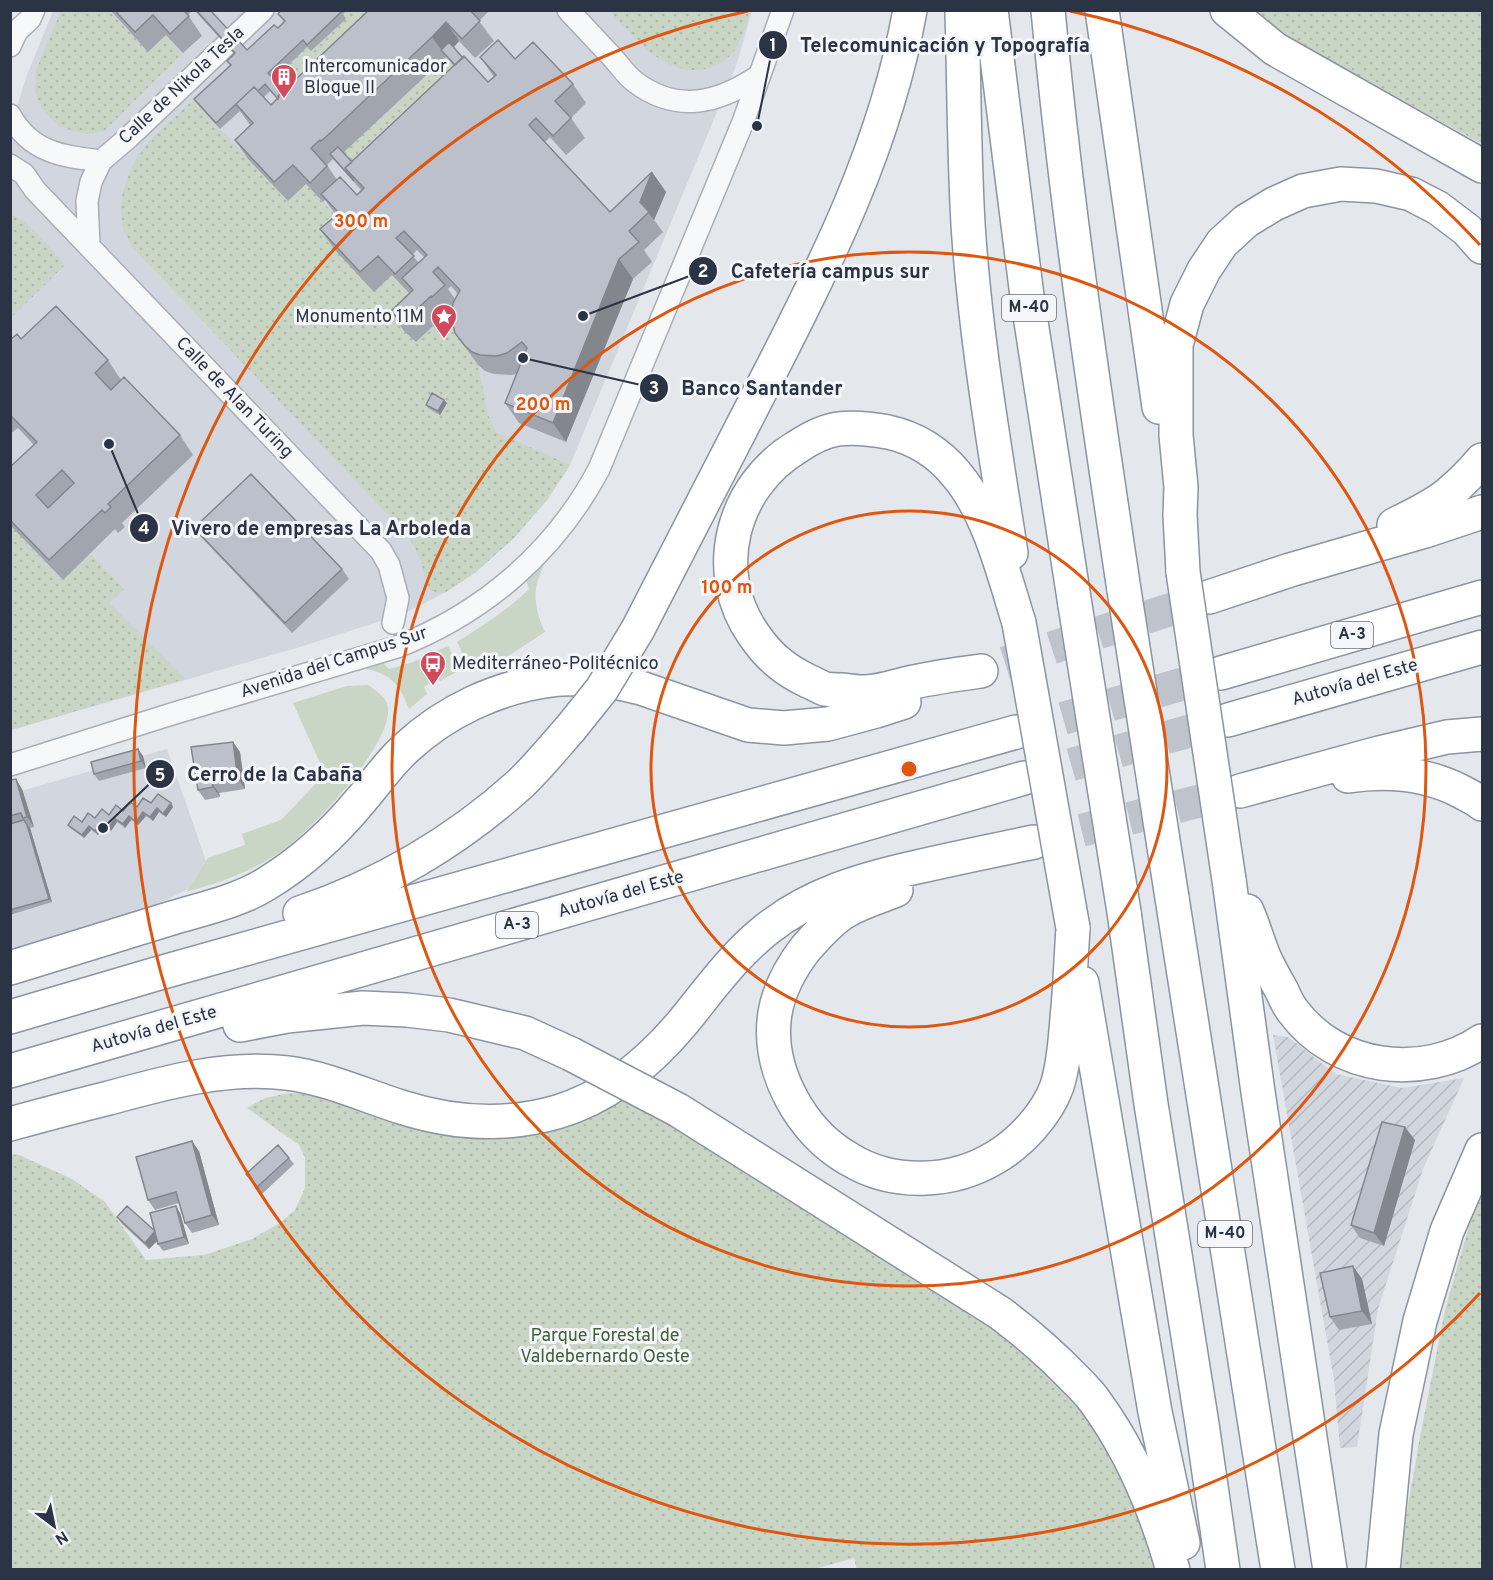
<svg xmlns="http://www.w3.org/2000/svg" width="1493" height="1580" font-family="Overpass,sans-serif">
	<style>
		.built { fill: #d2d6de }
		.industrial { fill: url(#industrial-furrows) }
		.grass { fill: #c9d6c5 }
		.park { fill: url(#park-dots) }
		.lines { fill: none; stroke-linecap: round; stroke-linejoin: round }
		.highway-tunnel { stroke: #bfc3cb; stroke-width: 33; stroke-dasharray: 33 16; stroke-linecap: butt }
		.street-casing { stroke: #a9aeb7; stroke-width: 24 }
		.highway-casing { stroke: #8b94a3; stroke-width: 36 }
		.street { stroke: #f7f8fa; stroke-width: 21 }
		.highway { stroke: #fff; stroke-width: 33 }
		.highway-bridge-casing { stroke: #8b94a3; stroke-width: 36; stroke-linecap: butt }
		.highway-bridge { stroke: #fff; stroke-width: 33 }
		.wall { fill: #a1a5ae; fill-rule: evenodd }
		.shaded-wall { fill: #83868d }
		.building { fill: #bbc0ca; stroke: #83868d; stroke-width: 1.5; fill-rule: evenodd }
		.ring { fill: none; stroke: #df570f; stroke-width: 3 }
		.labels { text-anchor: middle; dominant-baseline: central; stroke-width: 6; stroke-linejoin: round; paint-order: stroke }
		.shield { fill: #f4f6f9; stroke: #676e7b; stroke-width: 1.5 }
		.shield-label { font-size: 16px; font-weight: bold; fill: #2b3445 }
		.poi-label { font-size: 18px; fill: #2b3445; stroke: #f4f6f9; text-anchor: start }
		.street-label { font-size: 18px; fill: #2b3445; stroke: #f4f6f9 }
		.park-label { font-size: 18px; fill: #3f6138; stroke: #f4f6f9 }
		.centre { fill: #df570f; stroke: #f4f6f9; stroke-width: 3 }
		.ring-label { font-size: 18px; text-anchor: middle; font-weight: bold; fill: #df570f; stroke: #f4f6f9; stroke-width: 6; stroke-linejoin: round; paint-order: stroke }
		.leader { fill: none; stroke: #2b3445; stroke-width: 2 }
		.callout-dot { fill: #2b3445; stroke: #f4f6f9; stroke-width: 2 }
		.mark-label { font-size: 18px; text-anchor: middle; font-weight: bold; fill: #fff }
		.callout-label { font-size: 20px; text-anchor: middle; font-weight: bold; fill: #2b3445; stroke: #f4f6f9; stroke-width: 6; stroke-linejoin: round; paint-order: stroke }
	</style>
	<defs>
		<pattern id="industrial-furrows" width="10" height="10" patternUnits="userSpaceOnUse" patternTransform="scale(1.5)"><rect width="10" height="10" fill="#d2d6de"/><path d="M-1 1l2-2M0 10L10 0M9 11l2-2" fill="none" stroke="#b4b8c0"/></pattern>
		<pattern id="park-dots" width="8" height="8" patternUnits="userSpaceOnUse" patternTransform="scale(1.5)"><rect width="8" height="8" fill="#c9d6c5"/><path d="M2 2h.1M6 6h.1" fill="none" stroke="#adb8ab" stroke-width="1.8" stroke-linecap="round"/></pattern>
	</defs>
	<rect width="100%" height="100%" fill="#e4e7ec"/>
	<!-- built -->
	<path class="built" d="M 53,11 L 752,11 L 736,66 L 570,465 L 547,500 L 514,538 L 476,572 L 446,592 L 405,613 L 300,647 L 11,730 L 11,125 L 27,75 Z
		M 167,749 L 206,861 L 188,889 L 110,928 L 11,958 L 11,794 Z"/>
	<!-- industrial -->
	<path class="industrial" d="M 1273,1035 L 1288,1037 L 1336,1074 L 1402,1088 L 1464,1078 L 1423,1169 L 1378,1309 L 1357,1447 L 1340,1448 L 1334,1380 Z"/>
	<!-- grass -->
	<path class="grass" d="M 544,565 C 541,572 537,581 536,589 C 534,603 539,620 545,632 L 505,658 L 470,670 L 457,642 C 482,626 508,610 529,589 L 526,580 Z
		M 448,646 L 460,670 L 440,681 L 437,678 L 424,687 L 427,694 L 409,709 C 399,683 391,674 363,668 L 381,661 L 389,669 L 413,662 Z
		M 368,685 C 376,691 387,697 388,708 C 392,744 315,826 287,847 C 257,870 222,882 186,892 L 208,858 L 245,845 L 242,834 L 281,820 L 325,774 L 293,703 L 347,686 Z"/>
	<!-- park -->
	<path class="park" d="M 403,10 L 299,108 L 273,79 L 307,47 L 312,51 L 346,19 L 342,15 L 347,11 Z
		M 61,11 L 110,11 L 148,51 L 166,35 L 183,53 L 104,131 L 88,134 L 72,131 L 58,126 L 41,107 L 35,91 L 36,70 Z
		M 610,11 L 751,11 C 746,23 743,39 735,50 C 728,59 716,67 705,69 C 664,77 634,37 610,11 Z
		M 1250,11 L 1482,11 L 1482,144 L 1301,44 Z
		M 446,57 L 470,83 L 367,180 L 342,154 Z
		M 193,100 L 288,201 L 306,184 L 409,293 L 416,298 L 415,342 L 445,315 L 465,336 L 469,353 L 478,365 L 488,415 L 496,432 L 570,465 L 547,500 L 514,538 L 476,572 L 446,592 L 439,593 L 430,590 L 427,585 L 420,558 L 414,546 L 405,533 L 134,249 C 129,241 124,233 122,224 C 117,195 130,163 149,142 C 163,127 179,114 193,100 Z
		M 11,215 C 31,221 51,250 65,265 L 11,318 Z
		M 10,525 L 62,580 L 90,554 L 124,589 L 109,603 L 185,679 L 11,730 Z
		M 288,1093 L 322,1096 L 381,1115 L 624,1096 L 985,1320 L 1045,1368 L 1070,1393 L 1127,1477 L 1161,1569 L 857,1570 L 854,1558 L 811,1570 L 11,1569 L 10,1154 L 19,1155 L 72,1179 L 105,1202 L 146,1260 L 204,1255 L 252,1239 L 280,1223 L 295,1210 L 305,1188 L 305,1158 L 299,1145 L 247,1108 L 265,1098 Z
		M 1482,1195 L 1482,1569 L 1400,1570 L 1405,1522 L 1420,1437 L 1445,1310 L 1472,1215 Z"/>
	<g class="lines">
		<!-- highway-tunnel -->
		<path class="highway-tunnel" d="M 1005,663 L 1209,597
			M 1016,732 L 1221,673
			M 1024,778 L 1228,720
			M 1034,842 L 1240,791"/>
		<defs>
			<path id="street" d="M 568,10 C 583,26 598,42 613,58 C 620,66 627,76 635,82 C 678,114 719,103 760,75
				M 10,46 L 17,31 L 30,19 L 34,10
				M 10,115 C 31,153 62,156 101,161
				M 10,165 L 24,174 L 35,190 L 381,551 L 389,565 L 398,598 L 393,623
				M 89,246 L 87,201 L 91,182 L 101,161 L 129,137 L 263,10
				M 10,765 L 175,713 L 397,647 C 484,613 555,552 599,469 L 743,122 L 783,10"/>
			<path id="highway" d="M 962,10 C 964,82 964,153 968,224 C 975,334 994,443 1011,553
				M 991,10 L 1027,296 L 1075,605
				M 1048,10 C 1066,205 1095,397 1124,590
				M 1102,10 L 1159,407
				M 1227,10 L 1275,49 L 1482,166
				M 1394,525 C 1412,516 1432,507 1448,494 C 1461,483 1472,472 1482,460
				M 1183,572 L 1180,515 L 1181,487 L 1176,435 L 1176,345 L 1187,304 L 1204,270 L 1222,243 L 1246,221 L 1274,204 L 1303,191 L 1341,184 L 1376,186 L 1411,194 L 1438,208 L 1467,230 L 1482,247
				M 1209,597 L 1290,570 L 1425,531 L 1482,512
				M 638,629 C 680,548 722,467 763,386 C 825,266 886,145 910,10
				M 981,671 C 959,674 936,677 914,682 C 898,685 881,692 865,692 C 858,692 850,691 843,690 C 837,690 830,690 825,689 C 819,687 814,683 808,681 C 785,670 769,657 754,635 C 709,572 732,486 797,447 C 809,439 824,431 838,429 C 854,427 872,429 888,432 C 915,438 938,452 956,474 C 989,512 1004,575 1019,623
				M 1221,673 L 1482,597
				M 619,683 L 641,688 L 748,725 L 784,728 L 828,724 L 876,711 L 904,702
				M 1228,720 L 1482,647
				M 1348,776 C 1388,770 1426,773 1462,792 C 1469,796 1476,799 1482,804
				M 1240,791 L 1379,753 L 1447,737 L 1482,734
				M 1229,880 L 1258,1092 L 1330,1570
				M 896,890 C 879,897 861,902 846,911 C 830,920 818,935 806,948 C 792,966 779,990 775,1013 C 766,1069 801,1132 849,1159 C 893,1186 952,1184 996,1157 C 1021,1142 1047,1114 1057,1086 C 1064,1064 1065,1041 1067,1019 C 1070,988 1071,958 1073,928
				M 1172,898 L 1278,1570
				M 1247,911 C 1254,927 1258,943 1265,959 C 1270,970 1276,980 1282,991 C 1285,998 1288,1005 1293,1011 C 1336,1070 1423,1081 1482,1041
				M 1124,912 L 1151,1104 L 1202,1424 L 1223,1570
				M 300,913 C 381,886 457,841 520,784 C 538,767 554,747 570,729
				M 10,968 C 64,951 118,935 172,918 C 202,909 239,901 266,884 C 304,861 333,834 361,800 C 376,783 389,763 406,748 C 446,711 497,687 552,680 C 564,678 576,679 588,679
				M 1082,983 L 1155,1412 L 1183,1543
				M 10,1017 L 156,974 L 1016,732
				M 240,1025 L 287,1016 L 363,1008 L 407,1010 L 449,1015 L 525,1033 L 571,1054
				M 10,1071 L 1024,778
				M 678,1110 L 1000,1313 C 1028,1334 1052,1355 1076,1380 C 1082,1386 1089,1393 1094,1400 C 1131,1450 1156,1510 1173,1570
				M 10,1124 C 43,1115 76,1106 109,1098 C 167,1082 226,1066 287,1073 C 327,1078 363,1095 401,1107 C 451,1123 505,1127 557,1112 C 608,1097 650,1062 684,1021 C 710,989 734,955 767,929 C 811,894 863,879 917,867 C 956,858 995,850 1034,842
				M 1383,1570 L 1396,1434 L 1420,1321 L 1447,1231 L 1482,1150"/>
		</defs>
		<!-- street casing -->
		<use href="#street" class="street-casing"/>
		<!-- highway casing -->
		<use href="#highway" class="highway-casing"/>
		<!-- street -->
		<use href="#street" class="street"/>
		<!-- highway -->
		<use href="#highway" class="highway"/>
		<defs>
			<path id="highway-bridge" d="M 1183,572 L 1229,880
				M 1124,590 L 1172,898
				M 1075,605 L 1124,912
				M 1019,623 L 1073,928
				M 570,729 L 602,689 L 638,629
				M 571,1054 L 678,1110"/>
		</defs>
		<!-- highway-bridge casing -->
		<use href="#highway-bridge" class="highway-bridge-casing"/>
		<!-- highway-bridge -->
		<use href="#highway-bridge" class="highway-bridge"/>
	</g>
	<!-- wall -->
	<path class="wall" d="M 110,10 L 193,10 L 188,15 L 202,36 L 183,53 L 166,35 L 148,52 L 130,32 L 126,27 Z
		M 194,10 L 210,10 L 247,50 L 278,28 L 284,22 L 278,14 L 281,10 L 347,10 L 343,14 L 346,19 L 311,51 L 307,47 L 274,79 L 284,90 L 369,10 L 490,10 L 479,21 L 494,41 L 475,58 L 459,41 L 453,48 L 488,82 L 494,77 L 480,57 L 515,59 L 573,84 L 586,103 L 571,118 L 585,138 L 566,155 L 550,137 L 545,142 L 610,212 L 652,172 L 666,192 L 654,220 L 663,232 L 644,250 L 652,262 L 633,279 L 566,442 L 519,423 L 505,403 L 517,374 L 511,375 L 494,374 L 485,371 L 478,365 L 455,333 L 452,310 L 446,316 L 445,315 L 416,342 L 404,331 L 391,311 L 411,291 L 409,293 L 392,275 L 374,292 L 334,249 L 320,229 L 336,215 L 325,200 L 323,202 L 306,184 L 288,201 L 248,159 L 235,140 L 250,125 L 240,111 L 220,129 L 199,106 L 194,99 L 230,65 L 227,61 L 234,54 ZM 446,57 L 454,66 L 352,162 L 343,153 ZM 270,91 L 277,99 L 271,105 L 264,97 ZM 333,159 L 362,191 L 357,195 L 337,180 L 327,165 ZM 417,250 L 425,258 L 419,263 L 412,255 ZM 451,286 L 458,294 L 455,299 L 448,289 Z
		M 21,339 L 108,360 L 121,380 L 180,435 L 193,455 L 122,523 L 125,527 L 118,533 L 115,529 L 63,580 L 10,525 L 10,467 L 34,445 L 18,428 L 10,434 L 10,340 Z
		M 444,400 L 447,403 L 440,415 L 428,408 L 426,405 Z
		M 194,528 L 342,569 L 349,579 L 292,633 L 201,537 Z
		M 233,742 L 240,752 L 245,789 L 219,793 L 220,797 L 205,800 L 198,790 Z
		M 138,749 L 143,756 L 146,768 L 99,781 L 94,774 Z
		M 10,780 L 22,789 L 34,827 L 30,828 L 52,902 L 10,915 Z
		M 171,803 L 173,807 L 166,817 L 159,812 L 153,821 L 146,816 L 138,825 L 131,820 L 125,828 L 117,822 L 111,831 L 104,826 L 98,835 L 91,830 L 84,838 L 70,828 L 68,825 L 109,815 L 137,807 Z
		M 1415,1140 L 1384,1246 L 1360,1238 L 1351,1225 Z
		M 199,1151 L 219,1225 L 192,1233 L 185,1223 L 179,1203 L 155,1210 L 148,1200 Z
		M 289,1158 L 294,1164 L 262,1194 L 246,1174 Z
		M 180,1213 L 189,1244 L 163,1251 L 158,1244 L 157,1241 L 149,1249 L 122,1224 L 117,1217 L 155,1231 Z
		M 1362,1279 L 1372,1324 L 1339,1330 L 1330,1317 Z"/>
	<!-- shaded-wall -->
	<path class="shaded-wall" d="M 446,22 L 459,41 L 446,56 L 432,37 Z
		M 652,172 L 666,192 L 654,220 L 640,202 Z
		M 619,259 L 633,279 L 566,442 L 553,423 Z
		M 444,400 L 447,403 L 440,415 L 438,411 Z
		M 233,742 L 240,752 L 245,789 L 238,779 Z
		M 138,749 L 143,756 L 146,768 L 141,761 Z
		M 16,779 L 22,789 L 34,827 L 27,817 Z
		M 212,783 L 219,793 L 220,797 L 213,787 Z
		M 171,803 L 173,807 L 166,817 L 163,814 Z
		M 157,808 L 159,812 L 153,821 L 150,817 Z
		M 143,812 L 146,816 L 138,825 L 136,822 Z
		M 129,816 L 131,820 L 125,828 L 123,824 Z
		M 115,819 L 117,822 L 111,831 L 109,827 Z
		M 102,822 L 104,826 L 98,835 L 95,831 Z
		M 27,825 L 30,828 L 52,902 L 49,899 Z
		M 89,826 L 91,830 L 84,838 L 82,835 Z
		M 1405,1127 L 1415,1140 L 1384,1246 L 1374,1233 Z
		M 192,1141 L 199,1151 L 219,1225 L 212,1215 Z
		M 176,1206 L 180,1213 L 189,1244 L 184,1237 Z
		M 155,1231 L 160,1238 L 149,1249 L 145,1243 Z
		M 1353,1266 L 1362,1279 L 1372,1324 L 1362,1311 Z"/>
	<!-- building -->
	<path class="building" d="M 119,10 L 183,10 L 189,16 L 170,34 L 153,15 L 135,32 L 117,13 Z
		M 196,10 L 210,10 L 247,50 L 274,25 L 278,28 L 285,21 L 278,14 L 281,10 L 340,10 L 341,12 L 307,45 L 303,40 L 268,73 L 284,90 L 278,96 L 279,97 L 278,99 L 265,84 L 258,91 L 254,87 L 216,123 L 194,99 L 231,65 L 227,61 L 235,53 Z
		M 369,10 L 470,10 L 480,21 L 462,39 L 446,22 L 432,37 L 329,134 L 321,141 L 320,140 L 311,148 L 327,166 L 310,183 L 293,165 L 274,182 L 235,140 L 253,123 L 236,104 L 254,87 L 271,105 L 279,97 L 278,96 Z
		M 498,40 L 515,59 L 533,42 L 573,84 L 555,101 L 571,118 L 553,136 L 536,118 L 529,125 L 610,212 L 652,172 L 640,202 L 649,212 L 629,231 L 639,242 L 619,259 L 553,423 L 505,403 L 527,348 L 522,342 L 507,353 L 497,356 L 480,355 L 472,352 L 465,346 L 455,333 L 451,317 L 453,303 L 460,290 L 438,267 L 433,272 L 445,285 L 432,297 L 431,296 L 402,323 L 391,311 L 413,290 L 402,278 L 427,255 L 404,231 L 396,238 L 414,256 L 395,274 L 378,256 L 360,272 L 320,229 L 339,213 L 321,194 L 340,177 L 357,195 L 364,188 L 345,168 L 464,56 L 488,82 L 496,75 L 480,57 Z
		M 449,42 L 463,58 L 455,65 L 441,50 Z
		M 338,147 L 352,162 L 345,168 L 354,181 L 330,154 Z
		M 56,306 L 108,360 L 95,373 L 111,390 L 124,377 L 180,435 L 108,504 L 111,507 L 105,513 L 102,510 L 49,560 L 10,520 L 10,467 L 37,442 L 10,415 L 10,340 L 17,334 L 21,339 ZM 62,470 L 74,483 L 48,508 L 36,495 Z
		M 432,393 L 444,400 L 438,411 L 426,405 Z
		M 251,474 L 342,569 L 285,623 L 194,528 Z
		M 233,742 L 238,779 L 212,783 L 213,787 L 198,790 L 191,747 Z
		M 138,749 L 141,761 L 94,774 L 91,762 Z
		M 16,779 L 27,817 L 23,818 L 21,813 L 10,816 L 10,780 Z
		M 158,794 L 171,803 L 163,814 L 157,808 L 150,817 L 143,812 L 136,822 L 129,816 L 123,824 L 115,819 L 109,827 L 102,822 L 95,831 L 89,826 L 82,835 L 68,825 L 74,816 L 82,822 L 88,813 L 95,818 L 102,809 L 109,815 L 116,805 L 123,811 L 130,802 L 137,807 L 143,798 L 151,803 Z
		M 24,820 L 27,825 L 49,899 L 10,910 L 10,824 Z
		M 1382,1122 L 1405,1127 L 1374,1233 L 1351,1225 Z
		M 192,1141 L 212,1215 L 185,1223 L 176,1192 L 148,1200 L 136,1157 Z
		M 278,1145 L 289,1158 L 257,1187 L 246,1174 Z
		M 127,1206 L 155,1231 L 145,1243 L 117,1217 Z
		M 176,1206 L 184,1237 L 158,1244 L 150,1213 Z
		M 1353,1266 L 1362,1311 L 1330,1317 L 1320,1273 Z"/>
	<!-- distance rings -->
	<g class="ring">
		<circle cx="909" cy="769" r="258"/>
		<circle cx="909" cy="769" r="517"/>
		<path d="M1480 1293A775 775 0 1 1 748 11M1070 11A775 775 0 0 1 1480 245"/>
	</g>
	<!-- icons -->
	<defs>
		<symbol id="building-pin" viewBox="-11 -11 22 30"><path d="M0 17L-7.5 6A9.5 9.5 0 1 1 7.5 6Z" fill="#d1495b" stroke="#f4f6f9"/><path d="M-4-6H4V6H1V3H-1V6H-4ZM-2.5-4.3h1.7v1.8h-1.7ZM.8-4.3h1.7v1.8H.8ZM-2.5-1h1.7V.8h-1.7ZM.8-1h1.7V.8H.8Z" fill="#fff"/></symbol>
		<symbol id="sight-pin" viewBox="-11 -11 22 30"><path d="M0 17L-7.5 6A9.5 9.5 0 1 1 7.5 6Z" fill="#d1495b" stroke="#f4f6f9"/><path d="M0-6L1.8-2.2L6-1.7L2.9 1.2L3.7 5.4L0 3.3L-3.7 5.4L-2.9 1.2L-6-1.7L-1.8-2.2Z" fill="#fff"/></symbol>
		<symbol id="bus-pin" viewBox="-11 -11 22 30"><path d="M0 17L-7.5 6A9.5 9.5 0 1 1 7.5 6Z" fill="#d1495b" stroke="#f4f6f9"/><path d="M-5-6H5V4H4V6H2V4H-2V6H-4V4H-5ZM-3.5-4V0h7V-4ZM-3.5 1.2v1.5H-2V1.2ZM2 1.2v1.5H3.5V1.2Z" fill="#fff"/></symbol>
	</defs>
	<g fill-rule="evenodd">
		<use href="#building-pin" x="269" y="62" width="30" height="40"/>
		<use href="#sight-pin" x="429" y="302" width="30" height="40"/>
		<use href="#bus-pin" x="418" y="649" width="30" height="40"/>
	</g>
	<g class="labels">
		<!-- shield labels -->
		<g class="shield">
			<rect x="1002" y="295" width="54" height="26" rx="4.5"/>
			<rect x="1331" y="622" width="42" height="26" rx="4.5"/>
			<rect x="496" y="912" width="42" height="26" rx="4.5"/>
			<rect x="1198" y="1221" width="54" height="26" rx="4.5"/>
		</g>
		<g class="shield-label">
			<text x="1029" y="308">M-40</text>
			<text x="1352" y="635">A-3</text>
			<text x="517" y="925">A-3</text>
			<text x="1225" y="1234">M-40</text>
		</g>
		<!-- poi labels -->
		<g class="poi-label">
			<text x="304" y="67">Intercomunicador<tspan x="304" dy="21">Bloque II</tspan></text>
			<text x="424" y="317" text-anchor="end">Monumento 11M</text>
			<text x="452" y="664">Mediterráneo-Politécnico</text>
		</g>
		<!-- street labels -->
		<g class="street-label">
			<text transform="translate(182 86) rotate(-43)">Calle de Nikola Tesla</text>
			<text transform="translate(234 398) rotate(46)">Calle de Alan Turing</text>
			<text transform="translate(334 663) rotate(-18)">Avenida del Campus Sur</text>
			<text transform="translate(1355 683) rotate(-16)">Autovía del Este</text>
			<text transform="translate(621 895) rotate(-16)">Autovía del Este</text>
			<text transform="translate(154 1030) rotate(-16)">Autovía del Este</text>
		</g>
		<!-- park labels -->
		<g class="park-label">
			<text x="605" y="1336">Parque Forestal de<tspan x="605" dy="21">Valdebernardo Oeste</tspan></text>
		</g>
	</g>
	<circle cx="909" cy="769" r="9" class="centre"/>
	<g class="ring-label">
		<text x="361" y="227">300 m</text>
		<text x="543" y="410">200 m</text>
		<text x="727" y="593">100 m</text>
	</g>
	<!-- callouts -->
	<path class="leader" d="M757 126L773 45M583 316L703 271M523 358L654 388M109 444L144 528M103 828L160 774"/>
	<g class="callout-dot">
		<circle cx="757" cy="126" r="6"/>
		<circle cx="583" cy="316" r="6"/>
		<circle cx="523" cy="358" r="6"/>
		<circle cx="109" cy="444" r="6"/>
		<circle cx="103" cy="828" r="6"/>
		<circle cx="773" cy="45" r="15"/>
		<circle cx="703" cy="271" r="15"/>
		<circle cx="654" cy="388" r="15"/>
		<circle cx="144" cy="528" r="15"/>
		<circle cx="160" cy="774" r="15"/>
	</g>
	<g class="mark-label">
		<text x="773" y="51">1</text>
		<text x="703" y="277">2</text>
		<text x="654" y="394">3</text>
		<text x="144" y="534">4</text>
		<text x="160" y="781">5</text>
	</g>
	<g class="callout-label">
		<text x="945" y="52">Telecomunicación y Topografía</text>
		<text x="830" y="278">Cafetería campus sur</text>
		<text x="762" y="395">Banco Santander</text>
		<text x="321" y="535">Vivero de empresas La Arboleda</text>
		<text x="275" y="781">Cerro de la Cabaña</text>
	</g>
	<!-- border -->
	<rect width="1493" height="1580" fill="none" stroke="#2b3445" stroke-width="24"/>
	<!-- north arrow -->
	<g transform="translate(54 1526) rotate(148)" stroke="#f4f6f9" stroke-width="4.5" paint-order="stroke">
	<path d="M0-4.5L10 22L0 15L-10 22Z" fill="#2b3445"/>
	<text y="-9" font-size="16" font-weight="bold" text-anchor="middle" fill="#2b3445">N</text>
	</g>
</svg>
